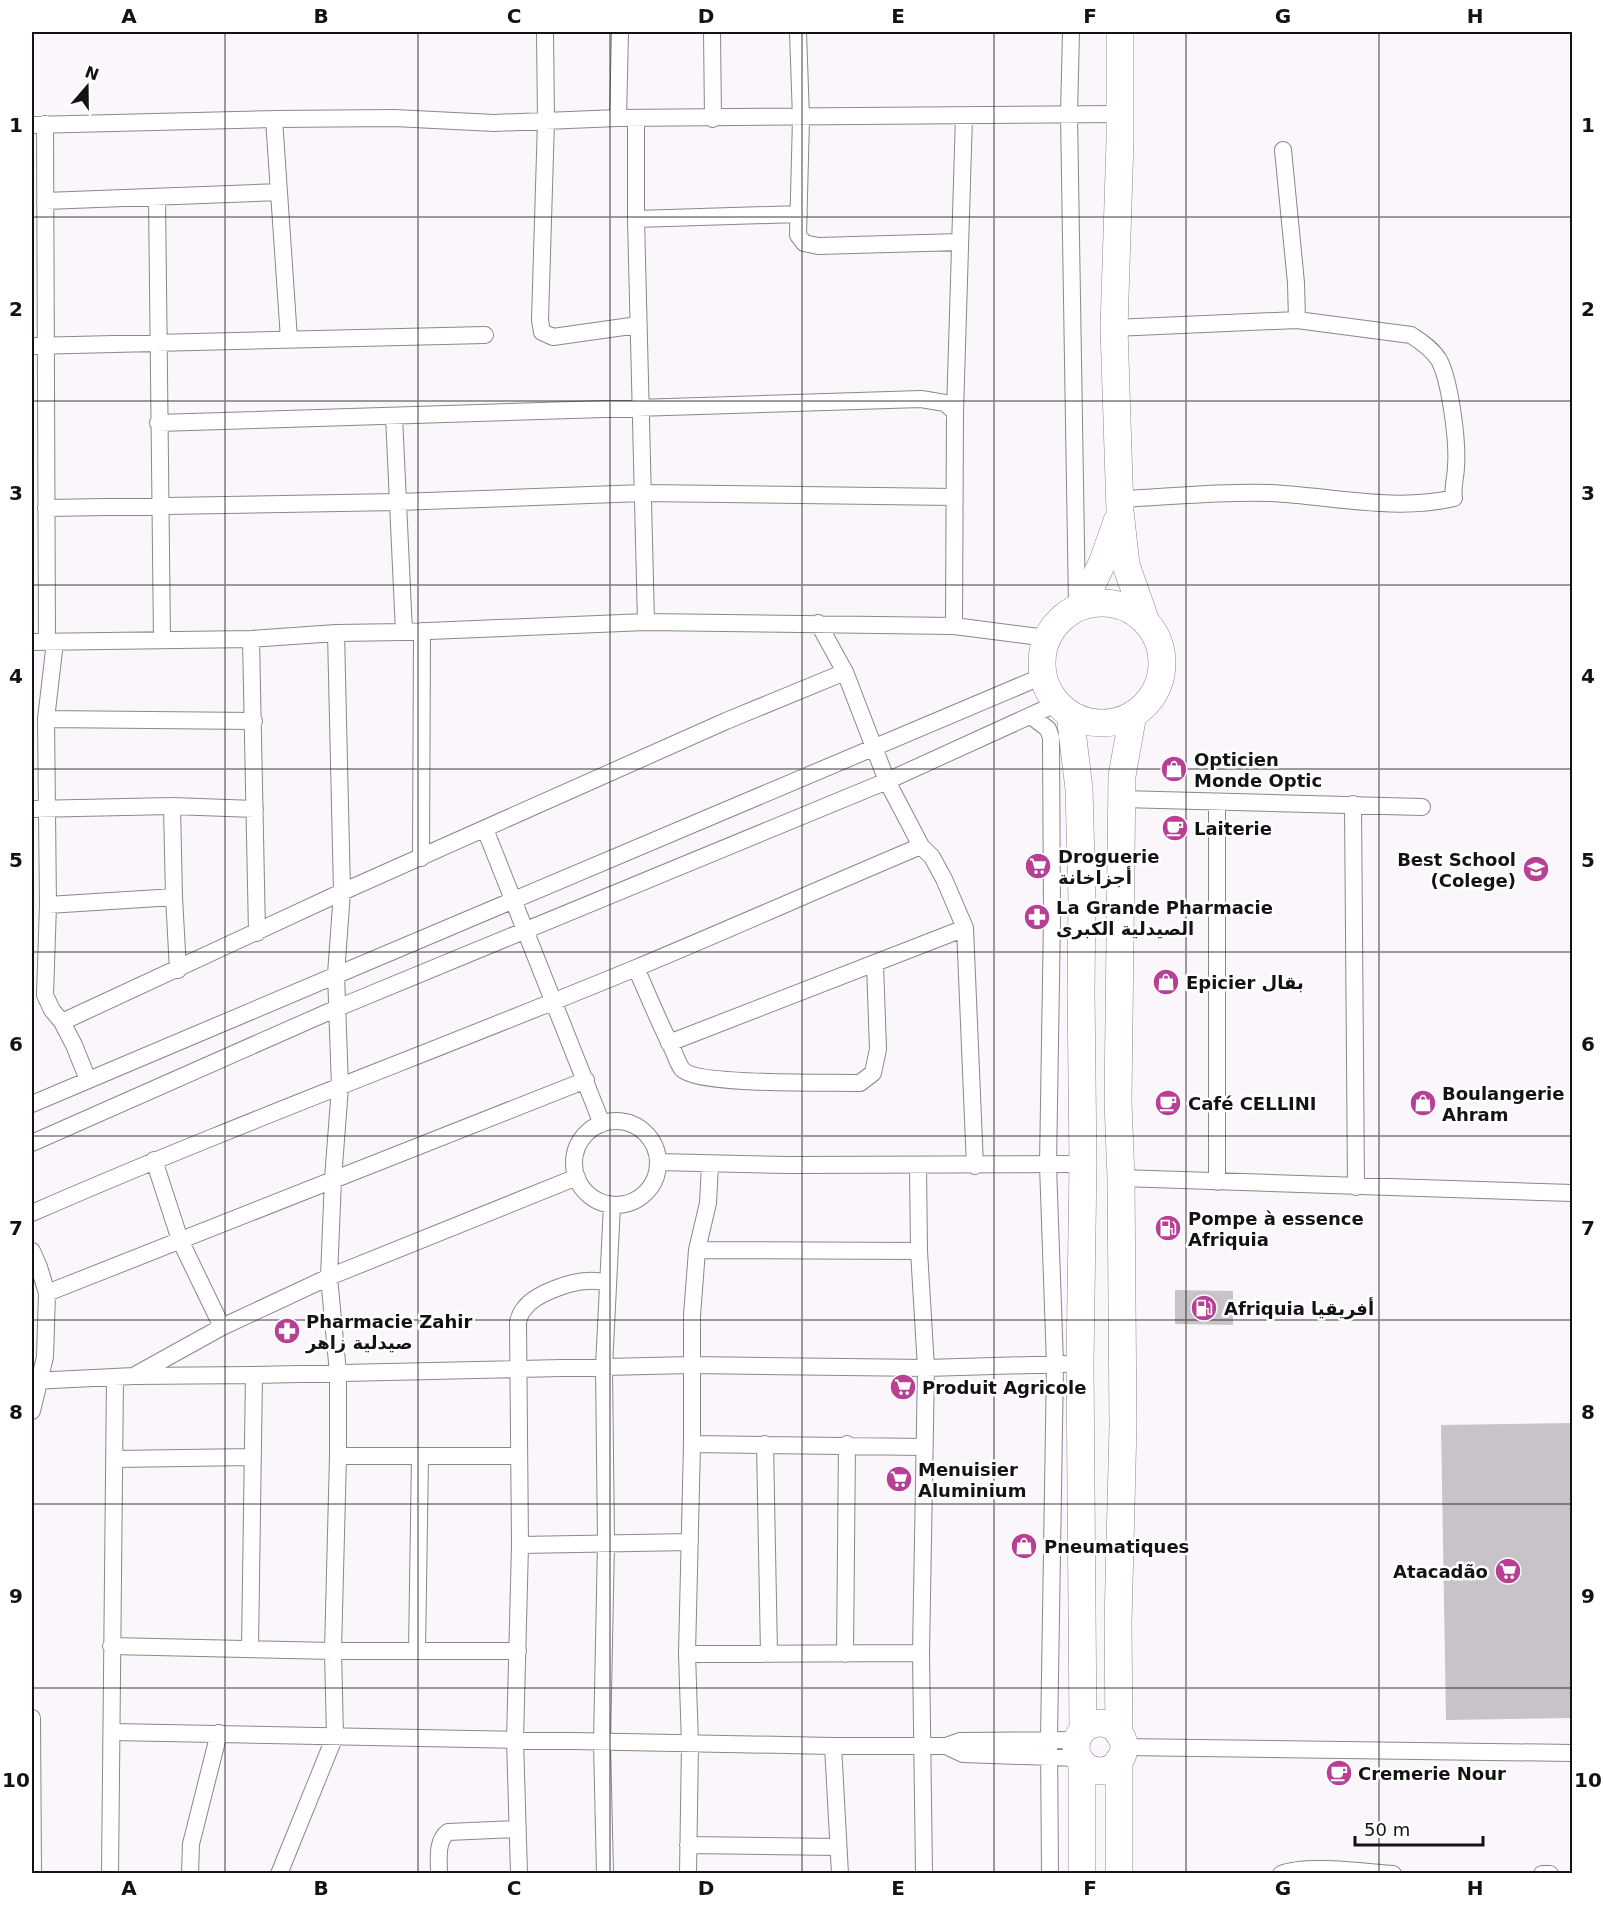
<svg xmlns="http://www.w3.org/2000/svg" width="1604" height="1905" font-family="'DejaVu Sans',Vazirmatn,sans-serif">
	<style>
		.building { fill: #c7c3c9 }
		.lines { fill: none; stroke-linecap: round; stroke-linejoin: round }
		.minor-casing { stroke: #8b878c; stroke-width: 18 }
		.primary-casing { stroke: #8b878c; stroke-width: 28 }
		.minor { stroke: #fff; stroke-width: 16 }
		.primary { stroke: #fff; stroke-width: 27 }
		.grid { fill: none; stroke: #141314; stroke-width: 1.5; stroke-opacity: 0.55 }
		.labels { text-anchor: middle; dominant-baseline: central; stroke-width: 5; stroke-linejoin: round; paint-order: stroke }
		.poi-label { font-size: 18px; font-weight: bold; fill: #141314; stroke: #fff; text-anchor: start }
		.neatline { fill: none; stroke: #141314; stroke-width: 2 }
		.grid-label { font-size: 20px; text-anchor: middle; font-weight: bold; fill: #141314 }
	</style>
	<rect width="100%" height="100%" fill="#fbf6fc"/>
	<!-- building -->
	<path class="building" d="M 1175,1290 L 1233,1291 L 1233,1325 L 1175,1324 Z
		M 1572,1423 L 1572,1718 L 1446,1720 L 1441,1425 Z"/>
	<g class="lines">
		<defs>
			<path id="minor" d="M 545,32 L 546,121 L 540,320 L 542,332 L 553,337 L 638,325
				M 712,32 L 713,119
				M 798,32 L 801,118 L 798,235 L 804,243 L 818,246 L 960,242
				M 1071,32 L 1069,114 L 1077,607
				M 618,118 L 620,32
				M 274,119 L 289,339
				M 636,119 L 636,219 L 646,622
				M 45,124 L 47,642
				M 32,125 L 274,119 L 394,118 L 494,123 L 618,118 L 1120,114
				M 157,197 L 162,640
				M 45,201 L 279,192
				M 636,219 L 799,214
				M 1114,328 L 1297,320
				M 32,346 L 485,335
				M 394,416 L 404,632
				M 158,423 L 921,399 L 945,403 L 955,412
				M 1120,499 C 1170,497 1221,491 1271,493 C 1331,496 1395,512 1454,498 C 1452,487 1456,477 1456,466 C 1458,442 1450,380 1439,360 C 1432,349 1422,342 1411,335 L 1297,320 L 1296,283 L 1283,150
				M 46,508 L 398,502 L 643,493 L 954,497
				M 818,623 L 845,672 L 887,781 L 921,846 L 932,857 L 944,879 L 965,928 L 975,1166
				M 954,626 L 955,412 L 964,116
				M 251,639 L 257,933
				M 32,642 L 251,639 L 336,633 L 404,632 L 646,622 L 954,626 L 1047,638
				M 55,642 L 46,719 L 48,905 L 45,995 L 52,1010 L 62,1022 L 74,1045 L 88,1080
				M 1031,716 L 1048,729 L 1051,738 L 1052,918 L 1048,1165 L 1055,1364 L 1049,1739 L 1050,1874
				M 46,719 L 254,721
				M 1122,799 L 1422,807
				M 1217,803 L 1217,1182
				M 1353,804 L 1356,1187
				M 172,806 L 174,897 L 178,970
				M 32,809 L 172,806 L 255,809
				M 485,829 L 602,1124
				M 421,858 L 422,631
				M 48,905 L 174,897
				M 636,968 C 648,995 659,1022 672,1048 C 675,1054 678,1064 682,1069 C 696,1086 832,1082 860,1083 L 873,1073 L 878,1049 L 875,964
				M 62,1022 L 342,892 L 726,721 L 845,672
				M 669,1043 L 965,928
				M 32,1104 L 1043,676
				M574 1163a42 42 0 1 1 84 0a42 42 0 1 1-84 0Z
				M 32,1143 L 335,1009 L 887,781 L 1058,703
				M 154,1160 L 180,1240 L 222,1327
				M 658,1162 L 789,1165 L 1083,1164
				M 918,1166 L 919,1251 L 926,1368 L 921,1653 L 924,1874
				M 1121,1178 L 1572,1193
				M 32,1213 C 231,1126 435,1051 636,968 C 732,928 826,886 921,846
				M 697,1250 L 919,1251
				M 32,1251 L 39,1267 L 47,1293 L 45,1357 L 32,1411
				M 47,1293 L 586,1080
				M 137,1374 L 222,1327 L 329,1277 L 577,1177
				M 32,1381 L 134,1376 L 254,1375 L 691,1365 L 926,1368 L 1064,1364
				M 692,1444 L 925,1447
				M 765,1444 L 769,1654
				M 338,1456 L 519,1456
				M 115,1459 L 252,1457
				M 520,1545 L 690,1542
				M 111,1646 L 333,1651 L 518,1651
				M 250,1648 L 254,1375
				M 417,1651 L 420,1457
				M 687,1654 L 921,1653
				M 845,1654 L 847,1444
				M 32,1718 L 33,1874
				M 112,1732 L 833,1746 L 946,1746 L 960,1741 L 1077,1740
				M 833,1746 L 840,1874
				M 946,1746 L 963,1754 L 1079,1758
				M 1123,1747 L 1572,1753
				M 688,1845 L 838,1847
				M 110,1874 L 115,1377
				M 190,1874 L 191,1844 L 219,1733
				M 279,1874 L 335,1736 L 333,1651 L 338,1456 L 338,1373 L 329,1277 L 333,1179 L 340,1087 L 336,974 L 342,892 L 336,633
				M 439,1874 C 439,1859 436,1841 448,1832 L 518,1829
				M 519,1874 L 515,1740 L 520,1545 L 518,1322 C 519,1318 521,1312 524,1309 C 534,1294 571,1281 588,1281 C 595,1280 601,1282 608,1282
				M 605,1874 L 602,1743 L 606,1542 L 604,1367 L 612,1205
				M 688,1874 L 690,1744 L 687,1654 L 692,1444 L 692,1316 L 697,1250 L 708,1203 L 710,1164
				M 1281,1874 C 1306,1864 1364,1872 1393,1874
				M 1542,1874 L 1550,1874"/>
			<path id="primary" d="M 1120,32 L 1120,141 L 1114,328 L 1120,511 L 1126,565 L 1146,622
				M1042 663a60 60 0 1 1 120 0a60 60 0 1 1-120 0Z
				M 1082,606 L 1103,561 L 1117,521
				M 1070,714 L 1079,789 L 1082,899 L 1081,990 L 1083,1164 L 1080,1364 L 1083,1730
				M1076 1747a24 24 0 1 1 48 0a24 24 0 1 1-48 0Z
				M 1119,1734 L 1118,1623 L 1123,1425 L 1121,1178 L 1118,1102 L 1122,776 L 1133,714
				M 1082,1874 L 1082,1763
				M 1119,1874 L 1119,1760"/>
		</defs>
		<!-- minor casing -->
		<use href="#minor" class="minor-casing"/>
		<!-- primary casing -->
		<use href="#primary" class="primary-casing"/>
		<!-- minor -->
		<use href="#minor" class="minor"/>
		<!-- primary -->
		<use href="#primary" class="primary"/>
	</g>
	<!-- grid -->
	<path class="grid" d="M 225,32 L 225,1874M 418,32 L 418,1874M 610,32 L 610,1874M 802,32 L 802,1874M 994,32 L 994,1874M 1186,32 L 1186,1874M 1379,32 L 1379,1874M 32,217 L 1572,217M 32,401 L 1572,401M 32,585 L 1572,585M 32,769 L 1572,769M 32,952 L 1572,952M 32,1136 L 1572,1136M 32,1320 L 1572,1320M 32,1504 L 1572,1504M 32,1688 L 1572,1688"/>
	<!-- icons -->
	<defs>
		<symbol id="shop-disc" viewBox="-11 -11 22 22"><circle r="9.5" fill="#b73f94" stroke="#fff"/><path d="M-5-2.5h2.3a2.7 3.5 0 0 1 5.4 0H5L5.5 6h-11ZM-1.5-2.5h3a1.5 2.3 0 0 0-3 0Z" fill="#fff"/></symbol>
		<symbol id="cafe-disc" viewBox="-11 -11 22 22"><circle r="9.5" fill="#b73f94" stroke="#fff"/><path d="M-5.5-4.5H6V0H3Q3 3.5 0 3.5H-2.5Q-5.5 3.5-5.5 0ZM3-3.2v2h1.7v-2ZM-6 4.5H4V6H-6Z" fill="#fff"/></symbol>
		<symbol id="supermarket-disc" viewBox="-11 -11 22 22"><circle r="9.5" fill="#b73f94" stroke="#fff"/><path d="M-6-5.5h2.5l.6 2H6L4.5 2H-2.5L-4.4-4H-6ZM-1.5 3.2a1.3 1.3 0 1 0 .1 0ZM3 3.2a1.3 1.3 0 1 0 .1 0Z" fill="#fff"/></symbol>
		<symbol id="school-disc" viewBox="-11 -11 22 22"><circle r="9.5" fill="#b73f94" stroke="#fff"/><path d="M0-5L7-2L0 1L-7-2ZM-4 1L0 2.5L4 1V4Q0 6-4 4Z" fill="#fff"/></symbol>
		<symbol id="pharmacy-disc" viewBox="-11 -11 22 22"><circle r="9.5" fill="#b73f94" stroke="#fff"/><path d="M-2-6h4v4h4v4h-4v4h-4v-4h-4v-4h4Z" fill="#fff"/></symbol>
		<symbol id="fuel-disc" viewBox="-11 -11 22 22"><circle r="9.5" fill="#b73f94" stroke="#fff"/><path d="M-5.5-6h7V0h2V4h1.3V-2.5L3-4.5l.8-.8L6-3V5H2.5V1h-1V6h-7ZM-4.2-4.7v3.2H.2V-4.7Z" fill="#fff"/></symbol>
	</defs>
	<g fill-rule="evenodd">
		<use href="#shop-disc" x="1159" y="754" width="30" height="30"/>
		<use href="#cafe-disc" x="1160" y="813" width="30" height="30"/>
		<use href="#supermarket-disc" x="1023" y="851" width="30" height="30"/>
		<use href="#school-disc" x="1521" y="854" width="30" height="30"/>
		<use href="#pharmacy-disc" x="1022" y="902" width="30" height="30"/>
		<use href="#shop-disc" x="1151" y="967" width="30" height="30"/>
		<use href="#cafe-disc" x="1153" y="1088" width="30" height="30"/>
		<use href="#shop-disc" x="1408" y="1088" width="30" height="30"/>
		<use href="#fuel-disc" x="1153" y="1213" width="30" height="30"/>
		<use href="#fuel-disc" x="1189" y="1293" width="30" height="30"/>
		<use href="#pharmacy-disc" x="272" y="1316" width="30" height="30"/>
		<use href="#supermarket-disc" x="888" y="1372" width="30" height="30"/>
		<use href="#supermarket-disc" x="884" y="1464" width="30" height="30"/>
		<use href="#shop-disc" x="1009" y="1531" width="30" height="30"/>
		<use href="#supermarket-disc" x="1493" y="1556" width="30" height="30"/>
		<use href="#cafe-disc" x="1324" y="1758" width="30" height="30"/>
	</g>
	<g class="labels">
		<!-- poi labels -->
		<g class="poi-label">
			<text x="1194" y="759">Opticien<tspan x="1194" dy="21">Monde Optic</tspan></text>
			<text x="1194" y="828">Laiterie</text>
			<text x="1058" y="856">Droguerie<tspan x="1058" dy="21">أجزاخانة</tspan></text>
			<text x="1516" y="859" text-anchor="end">Best School<tspan x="1516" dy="21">(Colege)</tspan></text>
			<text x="1056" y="907">La Grande Pharmacie<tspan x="1056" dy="21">الصيدلية الكبرى</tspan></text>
			<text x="1186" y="982">Epicier بقال</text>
			<text x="1442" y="1093">Boulangerie<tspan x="1442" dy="21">Ahram</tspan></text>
			<text x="1188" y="1103">Café CELLINI</text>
			<text x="1188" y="1218">Pompe à essence<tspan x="1188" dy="21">Afriquia</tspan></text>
			<text x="1224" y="1308">Afriquia أفريقيا</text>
			<text x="306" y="1321">Pharmacie Zahir<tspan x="306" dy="21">صيدلية زاهر</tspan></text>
			<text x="922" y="1387">Produit Agricole</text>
			<text x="918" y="1469">Menuisier<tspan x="918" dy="21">Aluminium</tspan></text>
			<text x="1044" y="1546">Pneumatiques</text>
			<text x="1488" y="1571" text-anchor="end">Atacadão</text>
			<text x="1358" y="1773">Cremerie Nour</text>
		</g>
	</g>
	<!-- border -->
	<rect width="1604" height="1905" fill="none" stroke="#ffffff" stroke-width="66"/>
	<!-- north arrow -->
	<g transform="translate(87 87) rotate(20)" stroke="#ffffff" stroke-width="4.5" paint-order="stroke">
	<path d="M0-4.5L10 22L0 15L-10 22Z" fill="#141314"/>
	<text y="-9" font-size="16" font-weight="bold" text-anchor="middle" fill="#141314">N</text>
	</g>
	<!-- scale -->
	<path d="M1355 1836v9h128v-9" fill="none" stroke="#141314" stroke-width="3"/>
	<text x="1364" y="1836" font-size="18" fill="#141314" stroke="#ffffff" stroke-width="4.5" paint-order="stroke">50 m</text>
	<rect x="33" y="33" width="1538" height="1839" class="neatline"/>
	<g class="grid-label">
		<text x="129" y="23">A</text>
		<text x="321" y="23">B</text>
		<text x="514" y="23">C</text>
		<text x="706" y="23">D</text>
		<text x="898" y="23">E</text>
		<text x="1090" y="23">F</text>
		<text x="1283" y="23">G</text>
		<text x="1475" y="23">H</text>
		<text x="16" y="132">1</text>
		<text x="1588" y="132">1</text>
		<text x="16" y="316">2</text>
		<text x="1588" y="316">2</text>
		<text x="16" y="500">3</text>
		<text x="1588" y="500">3</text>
		<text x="16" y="683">4</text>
		<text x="1588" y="683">4</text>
		<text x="16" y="867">5</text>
		<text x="1588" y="867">5</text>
		<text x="16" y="1051">6</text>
		<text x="1588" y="1051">6</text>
		<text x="16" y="1235">7</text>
		<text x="1588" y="1235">7</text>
		<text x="16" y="1419">8</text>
		<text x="1588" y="1419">8</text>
		<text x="16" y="1603">9</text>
		<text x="1588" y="1603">9</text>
		<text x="16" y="1787">10</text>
		<text x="1588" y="1787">10</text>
		<text x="129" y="1895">A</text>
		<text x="321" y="1895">B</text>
		<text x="514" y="1895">C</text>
		<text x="706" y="1895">D</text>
		<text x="898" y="1895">E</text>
		<text x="1090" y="1895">F</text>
		<text x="1283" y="1895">G</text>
		<text x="1475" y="1895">H</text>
	</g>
</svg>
